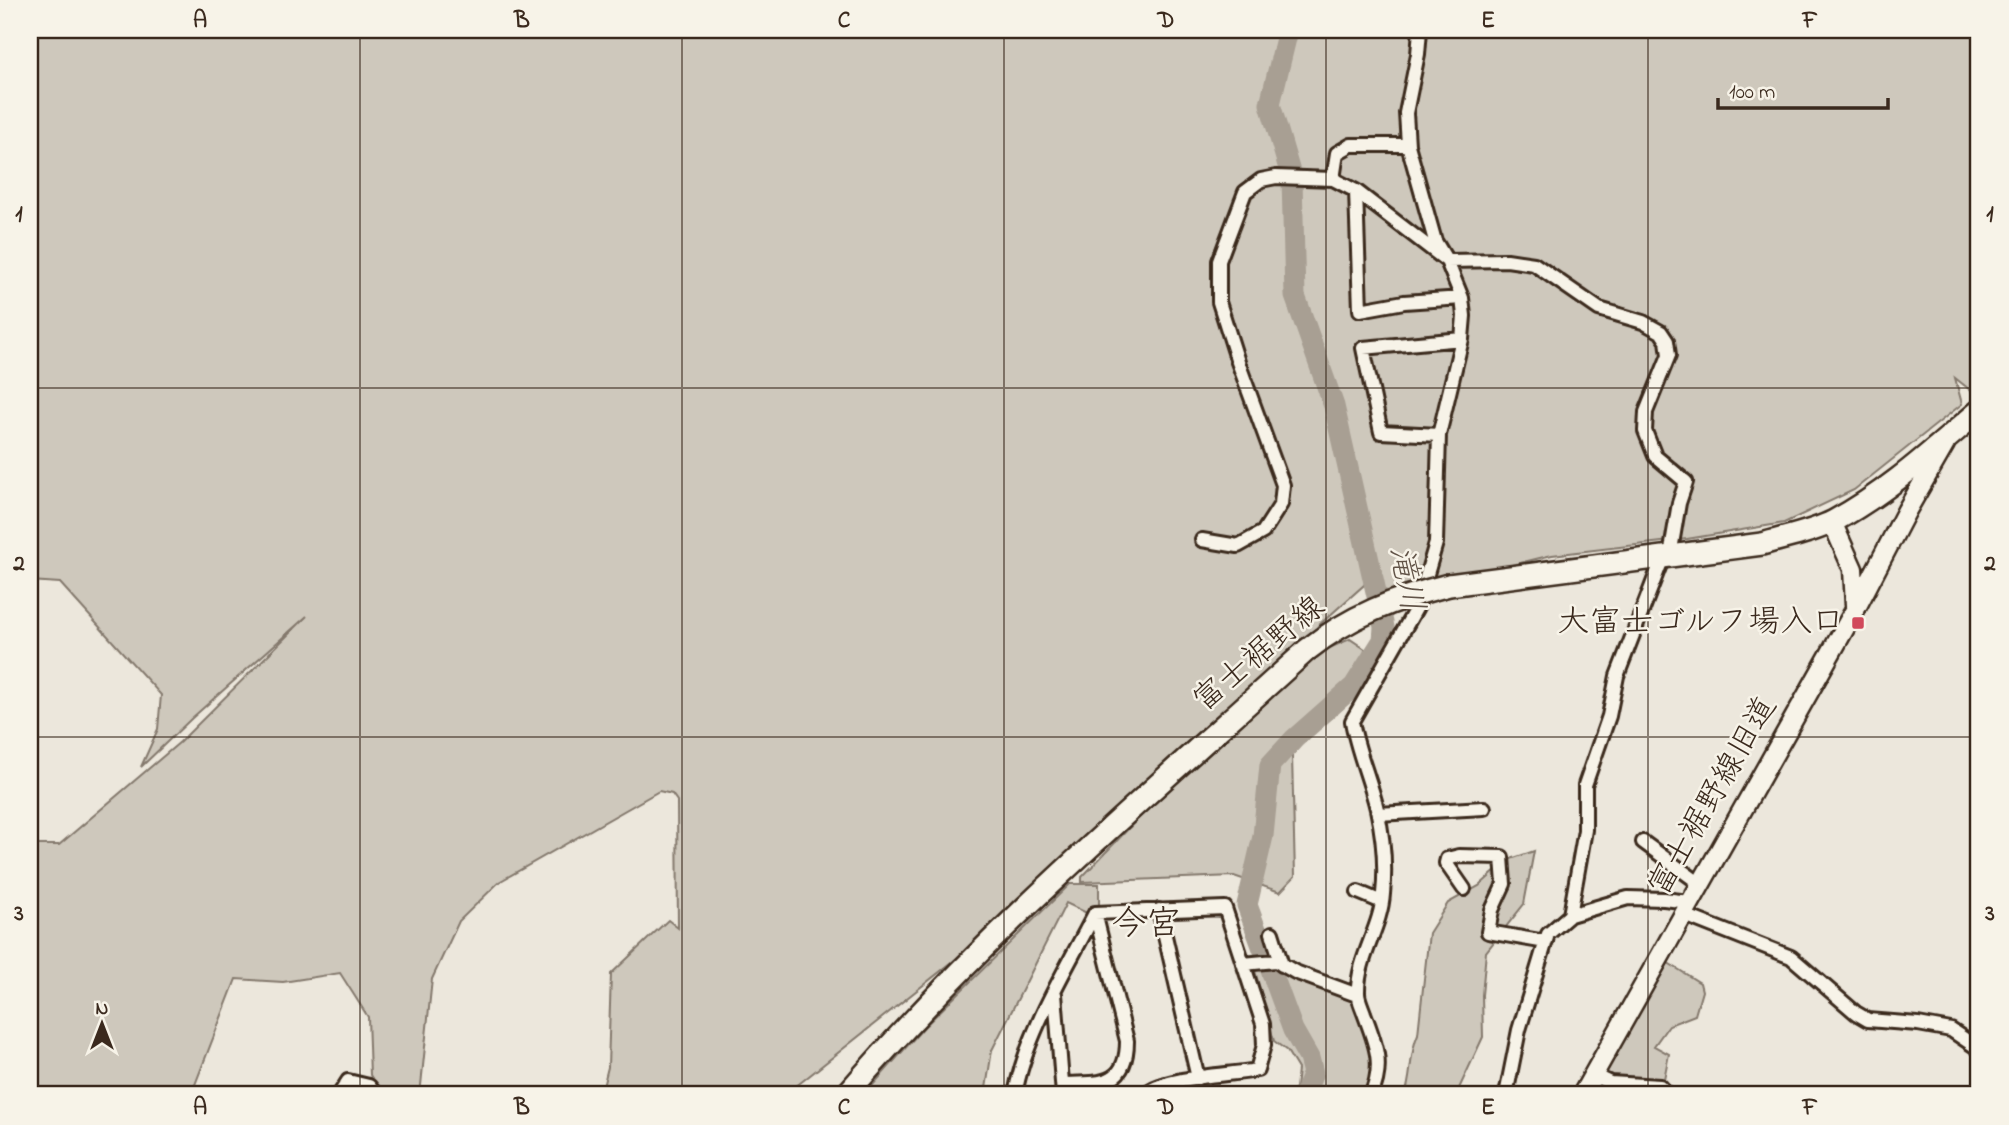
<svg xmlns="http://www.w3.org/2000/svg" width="2009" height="1125" font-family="'Indie Flower','Klee One',sans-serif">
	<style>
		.green { fill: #cec8bc; stroke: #84796d; stroke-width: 2 }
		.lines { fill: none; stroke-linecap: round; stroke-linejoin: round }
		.river { stroke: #a89f93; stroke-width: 21 }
		.street-casing { stroke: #3b2a1e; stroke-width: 18 }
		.secondary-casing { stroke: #3b2a1e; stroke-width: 23 }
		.primary-casing { stroke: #3b2a1e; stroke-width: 26 }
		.street { stroke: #f7f3e8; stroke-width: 12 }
		.secondary { stroke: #f7f3e8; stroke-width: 18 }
		.primary { stroke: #f7f3e8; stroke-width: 21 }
		.primary-bridge-casing { stroke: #3b2a1e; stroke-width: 26; stroke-linecap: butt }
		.primary-bridge { stroke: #f7f3e8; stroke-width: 21 }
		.grid { fill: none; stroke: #3b2a1e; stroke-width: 2; stroke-opacity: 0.55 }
		.poi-dot { fill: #d1495b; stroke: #f7f3e8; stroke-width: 2.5 }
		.labels { text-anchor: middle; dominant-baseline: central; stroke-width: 5; stroke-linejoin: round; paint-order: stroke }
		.poi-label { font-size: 32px; fill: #3b2a1e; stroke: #f7f3e8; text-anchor: end }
		.street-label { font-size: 32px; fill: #3b2a1e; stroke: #f7f3e8 }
		.water-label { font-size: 33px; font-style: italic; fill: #615347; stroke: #f7f3e8 }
		.quarter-label { font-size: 35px; fill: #3b2a1e; stroke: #f7f3e8 }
		.neatline { fill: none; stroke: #3b2a1e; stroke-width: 2.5 }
		.grid-label { font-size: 23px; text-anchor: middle; font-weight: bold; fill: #3b2a1e }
	</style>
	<rect width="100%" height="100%" fill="#ece7dc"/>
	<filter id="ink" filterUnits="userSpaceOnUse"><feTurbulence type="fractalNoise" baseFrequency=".0143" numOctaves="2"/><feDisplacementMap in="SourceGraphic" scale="14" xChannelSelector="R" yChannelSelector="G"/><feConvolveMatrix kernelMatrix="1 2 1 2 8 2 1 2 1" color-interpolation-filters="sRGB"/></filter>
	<g filter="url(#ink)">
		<!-- green -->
		<path class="green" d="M 30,30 L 1979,30 L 1979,397 L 1955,378 L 1962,404 L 1854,490 L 1784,523 L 1687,539 L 1552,555 L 1378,598 L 1370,574 L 1364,585 L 1318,626 L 1295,663 L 1350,639 L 1365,649 L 1363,671 L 1354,687 L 1292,755 L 1295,876 L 1280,892 L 1234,876 L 1082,882 L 1082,877 L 1156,800 L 785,1095 L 601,1095 L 608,1067 L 611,974 L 668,920 L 678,928 L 677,801 L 672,794 L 659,791 L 499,882 L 459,921 L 432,979 L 420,1095 L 382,1095 L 370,1075 L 368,1017 L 340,973 L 283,982 L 236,979 L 191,1095 L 30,1095 L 30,845 L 59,845 L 180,742 L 307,616 L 192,718 L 141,767 L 158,729 L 161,695 L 60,583 L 30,581 Z
			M 1534,851 L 1524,904 L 1486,952 L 1482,995 L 1483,1037 L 1456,1095 L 1405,1095 C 1412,1075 1409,1054 1418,1034 L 1429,933 L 1448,903 L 1479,886 L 1508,860 Z
			M 1070,884 L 1099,884 L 1099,908 L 1089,914 L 1066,903 L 992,1050 L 985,1095 L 864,1095 L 924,1027 Z
			M 1665,961 L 1700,983 L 1702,991 L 1695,1015 L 1669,1025 L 1654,1046 L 1669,1054 L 1663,1084 L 1601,1076 Z
			M 1254,967 L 1279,969 L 1356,999 L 1375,1054 L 1369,1095 L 1288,1095 L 1296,1088 L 1298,1069 L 1287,1051 L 1274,1041 Z"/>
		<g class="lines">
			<!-- river -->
			<path class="river" d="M 1288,30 L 1270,104 L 1292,179 L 1295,296 L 1334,406 L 1384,627 L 1383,640 L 1354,686 L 1294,739 L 1270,765 L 1263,836 L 1247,905 L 1293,1030 L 1309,1058 L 1313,1073 L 1304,1095"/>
			<defs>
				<path id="street" d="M 1333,179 L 1337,153 L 1351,145 L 1408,145
					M 1356,191 L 1360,310 L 1404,302 L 1462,298
					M 1439,435 L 1381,432 L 1363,348 L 1462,339
					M 1202,540 L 1238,546 L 1263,532 L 1281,504 L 1283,485 L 1238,362 L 1219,302 L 1219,261 L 1245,192 L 1261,180 L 1276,177 L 1333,179 L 1356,191 L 1447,261 L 1507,260 L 1534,264 L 1599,309 L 1643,322 L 1661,332 L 1667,341 L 1669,355 L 1646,412 L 1645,431 L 1655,456 L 1686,482 L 1679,503 L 1670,556
					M 1378,814 L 1484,808
					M 1643,842 L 1699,883
					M 1464,889 L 1446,863 L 1447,859 L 1459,856 L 1502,857 L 1504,884 L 1492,910 L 1488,932 L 1546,942
					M 1358,892 L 1382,902
					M 1159,910 L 1198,1078
					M 1682,914 L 1791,957 L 1856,1013 L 1868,1020 L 1918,1024 L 1951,1030 L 1979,1049
					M 1570,915 L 1585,830 L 1585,785 L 1609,716 L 1617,676 L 1663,557
					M 1272,933 L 1282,965
					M 1243,964 L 1276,961 L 1295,972 L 1357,995
					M 1055,994 L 1063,1095
					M 1593,1075 L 1610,1083 L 1660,1086 L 1668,1095
					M 1063,1084 C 1099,1083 1127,1087 1127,1041 L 1095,913
					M 339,1095 L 348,1081 L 369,1086 L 376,1095
					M 1015,1095 C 1025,1035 1067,968 1095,913 L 1225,908 L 1263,1024 L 1264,1045 L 1257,1070 C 1232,1075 1158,1077 1145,1095
					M 1371,1095 C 1385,1064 1375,1043 1364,1013 C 1362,1007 1358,999 1358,993 C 1357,958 1381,928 1383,894 C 1386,866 1383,836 1377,809 C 1370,779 1357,751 1352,721 L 1418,605 L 1436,543 L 1439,435 L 1462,339 L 1464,316 L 1462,298 L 1447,261 L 1435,241 L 1408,145 L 1406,113 L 1418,54 L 1420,30
					M 1506,1095 L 1519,1030 L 1548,934 L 1570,915 L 1628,898 L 1664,899 L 1689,902"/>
				<path id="secondary" d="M 1832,522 L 1853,569 L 1855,605
					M 1582,1095 L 1855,610 L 1907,510 L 1945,444"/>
				<path id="primary" d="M 1449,585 L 1762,544 C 1786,537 1813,532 1834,521 C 1888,492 1933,450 1979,411
					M 846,1095 C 985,933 1149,794 1307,650"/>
			</defs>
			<!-- street casing -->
			<use href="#street" class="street-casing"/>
			<!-- secondary casing -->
			<use href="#secondary" class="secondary-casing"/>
			<!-- primary casing -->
			<use href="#primary" class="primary-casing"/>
			<!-- street -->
			<use href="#street" class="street"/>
			<!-- secondary -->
			<use href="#secondary" class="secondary"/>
			<!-- primary -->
			<use href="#primary" class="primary"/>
			<defs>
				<path id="primary-bridge" d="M 1307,650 C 1350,616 1396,598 1449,585"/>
			</defs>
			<!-- primary-bridge casing -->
			<use href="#primary-bridge" class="primary-bridge-casing"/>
			<!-- primary-bridge -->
			<use href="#primary-bridge" class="primary-bridge"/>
		</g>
	</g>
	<!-- grid -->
	<path class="grid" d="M 360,30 L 360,1095M 682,30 L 682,1095M 1004,30 L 1004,1095M 1326,30 L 1326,1095M 1648,30 L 1648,1095M 30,388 L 1979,388M 30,737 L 1979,737"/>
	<!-- markers -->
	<rect class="poi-dot" x="1851" y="616" width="14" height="14" rx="3.5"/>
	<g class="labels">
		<!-- poi labels -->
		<g class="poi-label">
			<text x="1844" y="623">大富士ゴルフ場入口</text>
		</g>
		<!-- street labels -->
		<g class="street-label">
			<text transform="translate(1260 655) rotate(-40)">富士裾野線</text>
			<text transform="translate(1714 797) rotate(-60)">富士裾野線旧道</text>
		</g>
		<!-- water labels -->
		<g class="water-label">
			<text transform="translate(1405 579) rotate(79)">滝川</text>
		</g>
		<!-- quarter labels -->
		<g class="quarter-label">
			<text x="1146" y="925">今宮</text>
		</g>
	</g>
	<!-- margin -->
	<rect width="2009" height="1125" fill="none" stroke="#f7f3e8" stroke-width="77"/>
	<!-- north arrow -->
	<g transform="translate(102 1024)" stroke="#f7f3e8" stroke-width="5" paint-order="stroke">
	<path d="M0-5L12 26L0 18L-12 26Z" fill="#3b2a1e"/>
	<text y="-10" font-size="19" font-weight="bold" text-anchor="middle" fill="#3b2a1e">N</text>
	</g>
	<!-- scale -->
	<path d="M1718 98v10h170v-10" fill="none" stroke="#3b2a1e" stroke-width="3.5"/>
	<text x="1729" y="98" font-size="21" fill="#3b2a1e" stroke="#f7f3e8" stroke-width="5" paint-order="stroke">100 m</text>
	<rect x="38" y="38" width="1932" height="1048" class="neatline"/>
	<g class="grid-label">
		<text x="200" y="27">A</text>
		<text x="522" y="27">B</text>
		<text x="844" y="27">C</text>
		<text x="1166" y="27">D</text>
		<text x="1488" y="27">E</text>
		<text x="1810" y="27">F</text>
		<text x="19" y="221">1</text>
		<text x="1990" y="221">1</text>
		<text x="19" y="570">2</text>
		<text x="1990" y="570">2</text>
		<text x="19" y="920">3</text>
		<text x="1990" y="920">3</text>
		<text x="200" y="1114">A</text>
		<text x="522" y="1114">B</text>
		<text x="844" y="1114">C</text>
		<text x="1166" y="1114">D</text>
		<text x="1488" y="1114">E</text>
		<text x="1810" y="1114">F</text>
	</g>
</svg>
